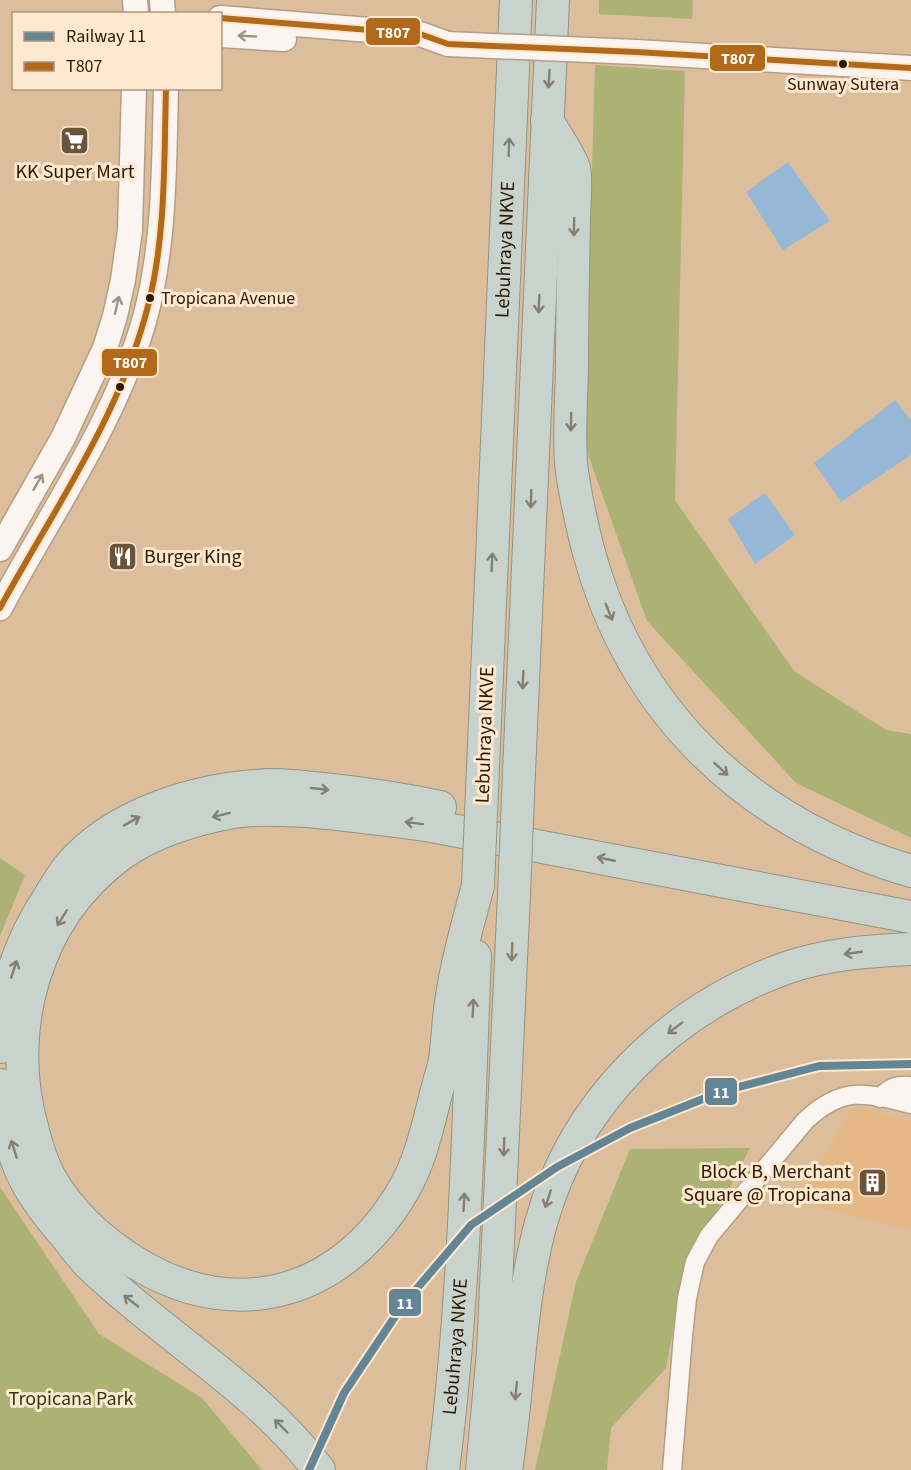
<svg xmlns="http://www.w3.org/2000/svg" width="911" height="1470" font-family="'Source Sans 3',sans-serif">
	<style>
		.built { fill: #e6b885 }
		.green { fill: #abb274 }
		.water { fill: #96b8d7 }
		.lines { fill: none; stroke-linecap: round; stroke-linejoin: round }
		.street-casing { stroke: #b59e83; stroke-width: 21 }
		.secondary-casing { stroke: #b59e83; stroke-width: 27 }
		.highway-casing { stroke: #939381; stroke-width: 34 }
		.street { stroke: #faf5f0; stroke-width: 18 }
		.secondary { stroke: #faf5f0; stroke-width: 24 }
		.highway { stroke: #c9d3cd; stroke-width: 32 }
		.secondary-bridge-casing { stroke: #b59e83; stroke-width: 27; stroke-linecap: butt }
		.highway-bridge-casing { stroke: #939381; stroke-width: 34; stroke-linecap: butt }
		.secondary-bridge { stroke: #faf5f0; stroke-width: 24 }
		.highway-bridge { stroke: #c9d3cd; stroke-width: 32 }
		.bus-1-casing { stroke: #fee8d0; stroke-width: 10 }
		.bus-1 { stroke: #b26919; stroke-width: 6 }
		.rail-1-casing { stroke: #fee8d0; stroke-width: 12 }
		.rail-1 { stroke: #638696; stroke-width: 8 }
		.oneway { stroke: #9e9284 }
		.oneway2 { stroke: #837f71 }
		.bus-dot { fill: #2d1901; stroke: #fee8d0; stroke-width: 2 }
		.labels { text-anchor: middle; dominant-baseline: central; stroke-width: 6; stroke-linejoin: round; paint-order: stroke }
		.bus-label { font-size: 18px; fill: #2d1901; stroke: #fee8d0 }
		.poi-label { font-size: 20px; fill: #2d1901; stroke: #fee8d0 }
		.street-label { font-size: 20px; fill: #2d1901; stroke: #fee8d0 }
		.park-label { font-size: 20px; fill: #2c3c15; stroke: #fee8d0 }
		.line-badge { stroke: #fee8d0; stroke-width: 2 }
		.badge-label { font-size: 16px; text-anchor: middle; font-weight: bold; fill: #fff }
	</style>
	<rect width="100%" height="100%" fill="#dcbe9d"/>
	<!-- built -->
	<path class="built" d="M 853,1107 L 911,1121 L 911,1230 L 797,1202 Z"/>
	<!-- green -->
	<path class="green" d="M 599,0 L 693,0 L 692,19 L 599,14 Z
		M 595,65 L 685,71 L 675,500 L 794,671 L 886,730 L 911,734 L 911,838 L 796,783 L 647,621 L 584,443 Z
		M 0,858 L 25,875 L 0,936 Z
		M 750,1148 L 727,1193 L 686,1263 L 666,1368 L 611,1428 L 607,1470 L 535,1470 L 576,1282 L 630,1149 Z
		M 0,1187 L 99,1334 L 202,1398 L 262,1470 L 0,1470 Z"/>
	<!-- water -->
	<path class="water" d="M 788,162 L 830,221 L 783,250 L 746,192 Z
		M 895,400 L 911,420 L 911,455 L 841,502 L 814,463 Z
		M 765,493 L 795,535 L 755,564 L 728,519 Z"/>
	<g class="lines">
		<defs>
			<path id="street" d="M 880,1098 C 890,1087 897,1085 911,1086
				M 672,1470 L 683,1336 L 687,1298 L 695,1262 L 709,1236 L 805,1121 C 842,1086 864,1092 911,1104"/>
			<path id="secondary" d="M 135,0 L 136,14
				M 162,0 L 163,14
				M 220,18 L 420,34 L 448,44
				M 220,35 L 284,39
				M 636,52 L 911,68
				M 0,549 L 63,438 L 105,348 L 115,316 L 123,280 L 130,230 L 134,88
				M 0,608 C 49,516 111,428 142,328 C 165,253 164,167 166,88"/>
			<g id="highway">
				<path d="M 547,120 C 554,133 570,155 574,168 C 577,178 574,207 574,219 C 573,269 572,320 572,371 C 571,401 569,432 571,463 C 574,492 581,521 588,549 C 632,714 749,823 911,871"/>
				<path id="s1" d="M 483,768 L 516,0"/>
				<path d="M 519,772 L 553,0"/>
				<path d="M 478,885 C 469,921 457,959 452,996 C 448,1017 448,1039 445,1060 C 442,1074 437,1088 434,1102 C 426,1133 420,1161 404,1189 C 345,1292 239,1326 136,1263 C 102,1242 70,1213 50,1178 C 42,1163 37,1147 33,1131 C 4,1031 34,919 120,855 C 152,832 195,819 233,812 C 256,808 282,810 305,811 C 345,814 385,820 426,825 L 911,917"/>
				<path d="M 0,1047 C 3,997 15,953 41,910 C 50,896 58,881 68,868 C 114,812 200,788 269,785 C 287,785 305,787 323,789 C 362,793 401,799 440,807"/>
				<path d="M 0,1085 C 5,1117 11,1153 26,1181 C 37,1202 51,1219 66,1236 C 74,1247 83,1258 92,1267 C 166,1338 257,1388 319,1470"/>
				<path id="s2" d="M 443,1470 C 465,1300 468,1127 475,956"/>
				<path d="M 482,1470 L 493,1352 L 514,894"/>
				<path d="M 506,1470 C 519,1388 519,1303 541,1223 C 574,1103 669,1010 786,968 C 826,954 869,951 911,949"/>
			</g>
		</defs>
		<!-- street casing -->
		<use href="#street" class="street-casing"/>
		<!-- secondary casing -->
		<use href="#secondary" class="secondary-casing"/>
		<!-- highway casing -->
		<use href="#highway" class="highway-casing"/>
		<!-- street -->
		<use href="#street" class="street"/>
		<!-- secondary -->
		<use href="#secondary" class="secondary"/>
		<!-- highway -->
		<use href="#highway" class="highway"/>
		<defs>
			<path id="secondary-bridge" d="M 448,44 L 636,52"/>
			<path id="highway-bridge" d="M 478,885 L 483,768
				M 514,894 L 519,772"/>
		</defs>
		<!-- secondary-bridge casing -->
		<use href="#secondary-bridge" class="secondary-bridge-casing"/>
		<!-- highway-bridge casing -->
		<use href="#highway-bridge" class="highway-bridge-casing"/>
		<!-- secondary-bridge -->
		<use href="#secondary-bridge" class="secondary-bridge"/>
		<!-- highway-bridge -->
		<use href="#highway-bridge" class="highway-bridge"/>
		<defs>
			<path id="bus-1" d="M 220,18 L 420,34 L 448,44 L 636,52 L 911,68
				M 0,608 C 54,509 122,413 149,302 C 166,233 164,159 166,88"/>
		</defs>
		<!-- bus-1 casing -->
		<use href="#bus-1" class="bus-1-casing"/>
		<!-- bus-1 -->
		<use href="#bus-1" class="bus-1"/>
		<defs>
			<path id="rail-1" d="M 309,1470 L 344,1393 L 402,1306 L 471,1225 L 557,1167 L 630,1128 L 723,1091 L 819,1066 L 911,1064"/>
		</defs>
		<!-- rail-1 casing -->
		<use href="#rail-1" class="rail-1-casing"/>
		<!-- rail-1 -->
		<use href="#rail-1" class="rail-1"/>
	</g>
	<!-- one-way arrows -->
	<defs><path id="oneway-shaft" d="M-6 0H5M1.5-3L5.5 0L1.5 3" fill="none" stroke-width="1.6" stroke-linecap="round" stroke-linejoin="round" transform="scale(1.5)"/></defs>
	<g class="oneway">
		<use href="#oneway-shaft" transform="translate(247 36) rotate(-177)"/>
		<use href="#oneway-shaft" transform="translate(117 305) rotate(-77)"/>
		<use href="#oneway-shaft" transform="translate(38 482) rotate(-60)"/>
	</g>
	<g class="oneway2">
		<use href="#oneway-shaft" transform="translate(549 79) rotate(93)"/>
		<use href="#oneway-shaft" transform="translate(509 147) rotate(-88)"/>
		<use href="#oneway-shaft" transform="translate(574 227) rotate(91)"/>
		<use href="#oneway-shaft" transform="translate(539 304) rotate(92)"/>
		<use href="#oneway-shaft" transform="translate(571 422) rotate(91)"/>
		<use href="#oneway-shaft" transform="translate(531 499) rotate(92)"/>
		<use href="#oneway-shaft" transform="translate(492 562) rotate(-88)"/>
		<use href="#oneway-shaft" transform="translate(609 612) rotate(68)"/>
		<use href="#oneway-shaft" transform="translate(523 680) rotate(92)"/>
		<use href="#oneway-shaft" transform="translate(721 769) rotate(42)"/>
		<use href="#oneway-shaft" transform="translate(320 789) rotate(6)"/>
		<use href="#oneway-shaft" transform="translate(221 815) rotate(166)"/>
		<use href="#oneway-shaft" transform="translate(132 821) rotate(-29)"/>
		<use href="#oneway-shaft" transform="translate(414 823) rotate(-173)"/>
		<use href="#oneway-shaft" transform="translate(606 859) rotate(-169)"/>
		<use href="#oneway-shaft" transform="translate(62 918) rotate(122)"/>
		<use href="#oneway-shaft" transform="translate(512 952) rotate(92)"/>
		<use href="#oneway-shaft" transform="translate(853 953) rotate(172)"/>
		<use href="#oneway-shaft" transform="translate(14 969) rotate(-72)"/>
		<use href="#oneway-shaft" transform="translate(473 1008) rotate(-88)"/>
		<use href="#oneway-shaft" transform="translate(675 1028) rotate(143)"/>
		<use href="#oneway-shaft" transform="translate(504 1147) rotate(92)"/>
		<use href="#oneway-shaft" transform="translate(14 1149) rotate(-107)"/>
		<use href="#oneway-shaft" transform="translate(548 1199) rotate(108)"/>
		<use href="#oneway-shaft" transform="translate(464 1202) rotate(-87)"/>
		<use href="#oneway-shaft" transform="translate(131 1301) rotate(-142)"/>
		<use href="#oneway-shaft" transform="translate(516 1391) rotate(96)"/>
		<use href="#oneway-shaft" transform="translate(281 1426) rotate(-135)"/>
	</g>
	<!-- icons -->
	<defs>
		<symbol id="supermarket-square" viewBox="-11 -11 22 22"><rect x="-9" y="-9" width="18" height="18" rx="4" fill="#6a5338" stroke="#fee8d0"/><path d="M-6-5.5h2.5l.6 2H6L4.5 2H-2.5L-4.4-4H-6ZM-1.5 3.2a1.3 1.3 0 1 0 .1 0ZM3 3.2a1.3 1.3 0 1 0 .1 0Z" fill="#fff"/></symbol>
		<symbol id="restaurant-square" viewBox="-11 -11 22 22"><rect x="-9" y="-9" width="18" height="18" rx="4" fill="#6a5338" stroke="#fee8d0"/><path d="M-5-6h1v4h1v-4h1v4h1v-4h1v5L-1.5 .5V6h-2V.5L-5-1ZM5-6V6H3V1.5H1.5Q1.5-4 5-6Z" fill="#fff"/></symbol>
		<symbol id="building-square" viewBox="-11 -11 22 22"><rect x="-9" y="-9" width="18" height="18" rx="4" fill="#6a5338" stroke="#fee8d0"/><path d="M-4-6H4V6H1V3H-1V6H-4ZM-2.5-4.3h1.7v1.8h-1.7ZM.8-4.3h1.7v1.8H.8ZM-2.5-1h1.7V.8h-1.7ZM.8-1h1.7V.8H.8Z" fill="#fff"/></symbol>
	</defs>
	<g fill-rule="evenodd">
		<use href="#supermarket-square" x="58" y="124" width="33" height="33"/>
		<use href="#restaurant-square" x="106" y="540" width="33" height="33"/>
		<use href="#building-square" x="856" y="1166" width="33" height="33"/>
	</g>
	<!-- markers -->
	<g class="bus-dot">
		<circle cx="843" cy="64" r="5"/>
		<circle cx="150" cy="298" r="5"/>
		<circle cx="120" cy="387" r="5"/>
	</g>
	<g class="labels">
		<!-- bus labels -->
		<g class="bus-label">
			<text x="843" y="84">Sunway Sutera</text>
			<text x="161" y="298" text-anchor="start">Tropicana Avenue</text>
		</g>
		<!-- poi labels -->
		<g class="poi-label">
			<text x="75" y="172">KK Super Mart</text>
			<text x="144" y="557" text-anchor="start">Burger King</text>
			<text x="851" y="1172" text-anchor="end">Block B, Merchant<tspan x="851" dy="23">Square @ Tropicana</tspan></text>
		</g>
		<!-- street labels -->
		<g class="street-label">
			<text stroke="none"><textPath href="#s1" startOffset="519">Lebuhraya NKVE</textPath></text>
			<text transform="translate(485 735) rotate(-88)">Lebuhraya NKVE</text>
			<text stroke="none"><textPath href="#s2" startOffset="124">Lebuhraya NKVE</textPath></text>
		</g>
		<!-- park labels -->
		<g class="park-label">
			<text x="71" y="1399">Tropicana Park</text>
		</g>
	</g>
	<g class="line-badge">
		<rect x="365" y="17" width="56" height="29" rx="6" fill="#b26919"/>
		<rect x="709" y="44" width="57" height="28" rx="6" fill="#b26919"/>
		<rect x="101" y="348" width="57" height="29" rx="6" fill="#b26919"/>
		<rect x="704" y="1077" width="34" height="29" rx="6" fill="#638696"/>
		<rect x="388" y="1288" width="34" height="29" rx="6" fill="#638696"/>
	</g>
	<g class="badge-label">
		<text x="393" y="38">T807</text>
		<text x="738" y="64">T807</text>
		<text x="130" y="368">T807</text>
		<text x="721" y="1098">11</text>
		<text x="405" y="1309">11</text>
	</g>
	<!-- legend -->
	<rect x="12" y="12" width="210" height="78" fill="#fee8d0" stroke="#aa957d" stroke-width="1.5"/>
	<rect x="24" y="32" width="30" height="9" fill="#638696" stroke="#aa957d" stroke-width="1.5"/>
	<text x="66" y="42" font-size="18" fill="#2d1901">Railway 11</text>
	<rect x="24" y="62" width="30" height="9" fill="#b26919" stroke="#aa957d" stroke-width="1.5"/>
	<text x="66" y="72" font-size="18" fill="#2d1901">T807</text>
</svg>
